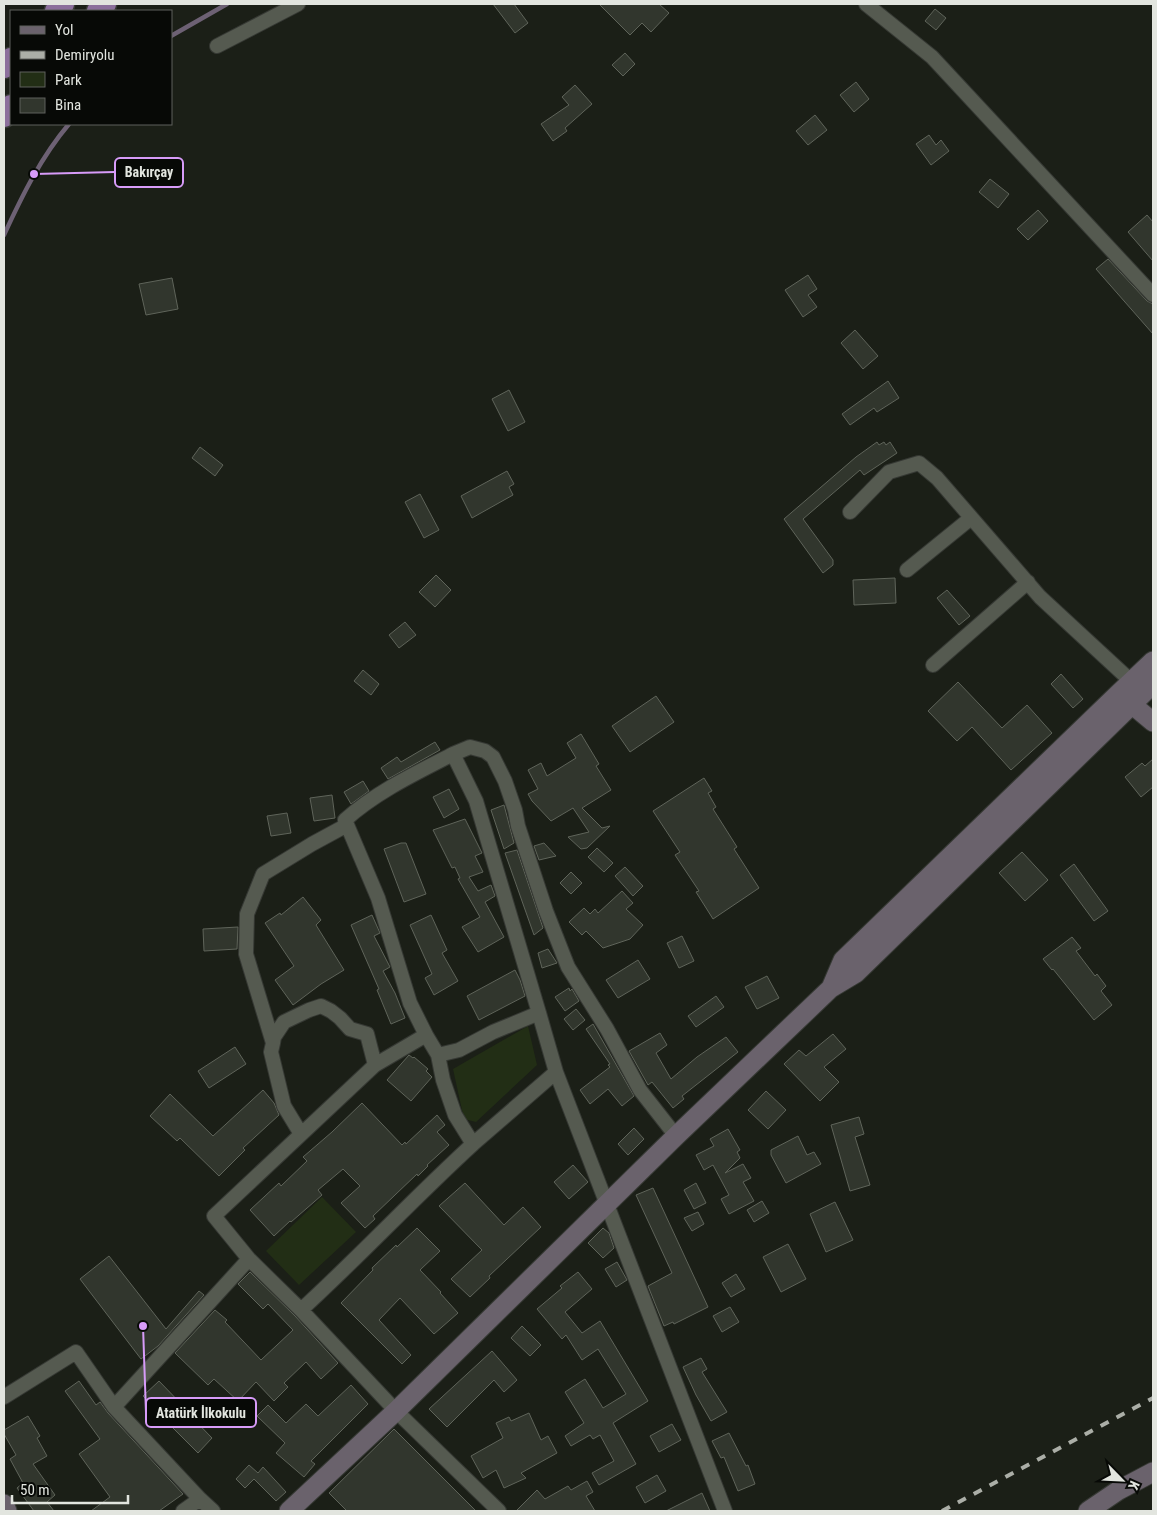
<svg xmlns="http://www.w3.org/2000/svg" width="1157" height="1515" font-family="'Roboto Condensed',sans-serif">
	<style>
		.green { fill: #222e15 }
		.lines { fill: none; stroke-linecap: round; stroke-linejoin: round }
		.stream { stroke: #6d6174; stroke-width: 4.5 }
		.building { fill: #31362d; stroke: #5f645a }
		.minor-casing { stroke: #363934; stroke-width: 16 }
		.secondary-casing { stroke: #363934; stroke-width: 21 }
		.trunk-casing { stroke: #363934; stroke-width: 25 }
		.minor { stroke: #555a50; stroke-width: 14 }
		.secondary { stroke: #6a626c; stroke-width: 19 }
		.trunk { stroke: #8c709c; stroke-width: 22 }
		.rail { stroke: #abaea7; stroke-width: 4; stroke-dasharray: 9 9; stroke-linecap: butt }
		.leader { fill: none; stroke: #d79bf9; stroke-width: 2 }
		.callout-dot { fill: #d79bf9; stroke: #070906; stroke-width: 2 }
		.callout { fill: #070906; stroke: #d79bf9; stroke-width: 2 }
		.callout-label { font-size: 14px; text-anchor: middle; font-weight: bold; fill: #e2e5df }
	</style>
	<rect width="100%" height="100%" fill="#1b1f17"/>
	<!-- green -->
	<path class="green" d="M 528,1026 L 537,1065 L 476,1122 L 464,1119 L 453,1069 Z
		M 322,1197 L 356,1232 L 299,1285 L 266,1251 Z"/>
	<g class="lines">
		<!-- stream -->
		<path class="stream" d="M 171,36 L 227,4
			M 4,235 C 22,196 41,157 69,124"/>
	</g>
	<!-- building -->
	<path class="building" d="M 493,4 L 514,4 L 528,23 L 515,33 Z
		M 599,4 L 659,4 L 669,13 L 651,32 L 642,23 L 630,35 Z
		M 935,9 L 946,18 L 936,30 L 925,21 Z
		M 625,53 L 635,64 L 623,76 L 612,65 Z
		M 856,82 L 869,99 L 854,112 L 840,95 Z
		M 575,85 L 592,104 L 565,128 L 567,131 L 553,141 L 541,124 L 569,105 L 562,97 Z
		M 815,115 L 827,130 L 808,145 L 796,131 Z
		M 929,135 L 936,145 L 941,140 L 949,151 L 931,165 L 916,144 Z
		M 990,179 L 1009,194 L 998,208 L 979,192 Z
		M 1038,210 L 1048,221 L 1028,240 L 1017,229 Z
		M 1147,215 L 1153,222 L 1153,261 L 1128,232 Z
		M 1108,259 L 1147,301 L 1153,304 L 1153,334 L 1096,269 Z
		M 808,275 L 817,289 L 808,295 L 817,307 L 803,317 L 785,290 Z
		M 172,278 L 178,309 L 146,315 L 139,284 Z
		M 855,330 L 878,356 L 863,369 L 841,343 Z
		M 888,381 L 899,398 L 877,412 L 874,408 L 850,425 L 842,414 Z
		M 509,390 L 525,422 L 508,431 L 492,399 Z
		M 877,442 L 879,445 L 884,442 L 886,445 L 890,442 L 897,453 L 864,475 L 860,470 L 803,519 L 833,560 L 833,565 L 823,573 L 784,519 L 856,457 Z
		M 200,447 L 223,465 L 215,476 L 192,458 Z
		M 507,471 L 514,484 L 509,487 L 513,495 L 472,518 L 461,496 Z
		M 420,494 L 439,530 L 424,538 L 405,502 Z
		M 436,575 L 451,590 L 435,607 L 419,592 Z
		M 895,578 L 896,603 L 854,605 L 853,580 Z
		M 947,590 L 970,616 L 959,625 L 937,598 Z
		M 405,622 L 416,635 L 399,648 L 389,635 Z
		M 363,670 L 379,684 L 371,695 L 354,681 Z
		M 1061,674 L 1083,699 L 1073,708 L 1051,684 Z
		M 958,682 L 1002,728 L 1027,705 L 1052,733 L 1011,770 L 972,727 L 957,741 L 928,711 Z
		M 656,696 L 674,722 L 630,752 L 612,726 Z
		M 581,734 L 599,764 L 596,766 L 611,790 L 582,808 L 602,828 L 610,826 L 587,848 L 581,849 L 568,837 L 589,832 L 573,808 L 551,821 L 532,801 L 528,794 L 538,789 L 528,770 L 541,763 L 547,776 L 576,758 L 567,743 Z
		M 435,742 L 440,750 L 388,779 L 381,768 L 397,757 L 401,762 Z
		M 1153,759 L 1153,787 L 1141,797 L 1125,777 L 1142,763 L 1145,766 Z
		M 704,778 L 712,791 L 708,793 L 716,807 L 713,809 L 737,847 L 734,849 L 759,888 L 713,919 L 696,892 L 699,891 L 675,855 L 680,852 L 653,811 Z
		M 363,781 L 369,791 L 351,804 L 344,792 Z
		M 449,789 L 459,809 L 444,818 L 433,797 Z
		M 332,795 L 335,818 L 314,821 L 310,798 Z
		M 504,805 L 514,843 L 504,849 L 491,810 Z
		M 287,813 L 291,833 L 271,836 L 267,816 Z
		M 465,819 L 482,853 L 475,856 L 483,872 L 469,877 L 478,891 L 491,885 L 495,896 L 485,902 L 504,937 L 478,952 L 462,927 L 480,917 L 458,879 L 460,878 L 455,867 L 452,868 L 433,830 Z
		M 401,843 L 406,843 L 426,894 L 404,902 L 384,849 Z
		M 544,843 L 556,856 L 539,860 L 534,846 Z
		M 597,848 L 613,863 L 604,872 L 588,857 Z
		M 517,850 L 543,928 L 534,935 L 505,853 Z
		M 1022,852 L 1048,880 L 1025,901 L 999,873 Z
		M 1074,864 L 1108,911 L 1094,921 L 1060,875 Z
		M 625,867 L 643,886 L 633,896 L 615,876 Z
		M 571,872 L 582,883 L 571,894 L 560,883 Z
		M 622,891 L 633,903 L 626,909 L 643,925 L 630,939 L 603,948 L 586,931 L 582,935 L 569,922 L 584,908 L 590,914 L 595,909 L 598,913 Z
		M 303,897 L 321,920 L 316,925 L 344,970 L 321,984 L 293,1005 L 275,980 L 294,966 L 265,923 L 280,913 L 281,915 Z
		M 372,915 L 380,933 L 374,936 L 390,967 L 383,971 L 395,993 L 405,1018 L 391,1024 L 377,990 L 379,989 L 351,925 Z
		M 431,915 L 447,950 L 442,953 L 458,981 L 434,995 L 425,978 L 432,974 L 410,925 Z
		M 238,927 L 237,949 L 204,951 L 203,929 Z
		M 682,936 L 694,961 L 679,968 L 667,943 Z
		M 1072,937 L 1081,948 L 1076,951 L 1095,976 L 1097,974 L 1106,986 L 1101,991 L 1112,1005 L 1094,1020 L 1053,969 L 1052,970 L 1043,959 Z
		M 548,949 L 557,963 L 542,968 L 538,953 Z
		M 638,960 L 650,979 L 618,998 L 606,980 Z
		M 515,970 L 520,980 L 525,996 L 479,1020 L 467,996 Z
		M 767,976 L 779,998 L 757,1009 L 745,987 Z
		M 569,988 L 570,991 L 572,989 L 579,1001 L 565,1011 L 555,997 Z
		M 716,996 L 724,1007 L 696,1027 L 688,1016 Z
		M 576,1009 L 585,1020 L 573,1030 L 564,1019 Z
		M 593,1024 L 634,1096 L 622,1106 L 608,1089 L 590,1104 L 580,1090 L 610,1067 L 608,1065 L 610,1064 L 586,1029 Z
		M 660,1033 L 667,1045 L 656,1053 L 671,1079 L 697,1057 L 726,1037 L 738,1052 L 682,1096 L 684,1099 L 673,1108 L 652,1082 L 648,1085 L 629,1051 Z
		M 833,1034 L 846,1049 L 824,1067 L 839,1082 L 820,1101 L 784,1064 L 799,1050 L 806,1056 Z
		M 235,1047 L 246,1064 L 209,1088 L 198,1071 Z
		M 409,1055 L 413,1058 L 414,1057 L 428,1069 L 426,1071 L 432,1077 L 411,1101 L 387,1080 Z
		M 263,1090 L 274,1103 L 279,1115 L 243,1148 L 245,1150 L 219,1176 L 180,1138 L 177,1141 L 150,1116 L 170,1094 L 213,1136 Z
		M 766,1091 L 786,1110 L 768,1129 L 748,1110 Z
		M 362,1103 L 402,1145 L 405,1142 L 406,1144 L 437,1115 L 445,1125 L 437,1132 L 449,1145 L 427,1165 L 428,1166 L 418,1176 L 417,1174 L 373,1216 L 375,1219 L 365,1228 L 341,1203 L 360,1186 L 343,1169 L 318,1190 L 322,1195 L 291,1222 L 290,1221 L 274,1236 L 250,1210 L 279,1183 L 281,1186 L 307,1161 L 303,1157 L 332,1132 Z
		M 859,1117 L 864,1134 L 855,1137 L 870,1185 L 850,1191 L 831,1125 Z
		M 634,1128 L 644,1139 L 628,1155 L 618,1144 Z
		M 728,1129 L 740,1150 L 737,1152 L 740,1158 L 725,1173 L 743,1164 L 751,1178 L 743,1182 L 754,1201 L 729,1214 L 721,1199 L 729,1195 L 713,1165 L 704,1170 L 696,1155 L 714,1146 L 710,1139 Z
		M 798,1136 L 807,1155 L 814,1152 L 821,1164 L 786,1183 L 771,1155 L 771,1150 Z
		M 573,1165 L 588,1182 L 569,1199 L 554,1182 Z
		M 465,1183 L 504,1225 L 523,1207 L 541,1227 L 489,1276 L 490,1278 L 470,1297 L 451,1279 L 482,1250 L 439,1206 Z
		M 696,1183 L 706,1203 L 694,1209 L 684,1190 Z
		M 653,1188 L 708,1307 L 674,1324 L 673,1322 L 664,1326 L 648,1286 L 672,1273 L 636,1195 Z
		M 762,1201 L 769,1213 L 754,1222 L 747,1210 Z
		M 835,1202 L 853,1240 L 826,1252 L 810,1214 Z
		M 698,1212 L 704,1224 L 692,1231 L 684,1218 Z
		M 417,1228 L 440,1251 L 420,1270 L 441,1292 L 440,1293 L 458,1313 L 434,1334 L 400,1298 L 379,1320 L 411,1355 L 402,1364 L 341,1303 L 373,1270 L 372,1268 L 396,1245 L 397,1247 Z
		M 603,1228 L 609,1233 L 614,1248 L 603,1258 L 588,1243 Z
		M 788,1244 L 806,1279 L 781,1292 L 763,1257 Z
		M 109,1256 L 166,1329 L 199,1291 L 204,1295 L 158,1346 L 141,1359 L 80,1279 Z
		M 617,1262 L 627,1280 L 616,1287 L 605,1269 Z
		M 250,1272 L 295,1316 L 338,1363 L 321,1379 L 306,1362 L 284,1383 L 288,1387 L 274,1401 L 256,1382 L 238,1401 L 214,1379 L 208,1385 L 175,1353 L 215,1310 L 227,1320 L 225,1322 L 261,1360 L 293,1330 L 268,1304 L 263,1309 L 238,1284 Z
		M 578,1272 L 592,1289 L 565,1312 L 582,1333 L 600,1321 L 648,1401 L 613,1423 L 636,1464 L 599,1485 L 592,1473 L 614,1461 L 600,1435 L 593,1439 L 590,1435 L 571,1446 L 565,1436 L 584,1423 L 565,1392 L 585,1379 L 603,1408 L 626,1394 L 598,1349 L 582,1360 L 566,1335 L 562,1339 L 537,1309 L 562,1288 L 560,1286 Z
		M 736,1274 L 745,1289 L 731,1297 L 722,1283 Z
		M 730,1307 L 739,1322 L 722,1332 L 713,1316 Z
		M 522,1326 L 541,1345 L 530,1356 L 511,1338 Z
		M 492,1351 L 517,1380 L 504,1392 L 494,1380 L 447,1427 L 429,1409 Z
		M 701,1358 L 707,1369 L 702,1372 L 727,1412 L 711,1421 L 696,1395 L 683,1367 Z
		M 79,1381 L 96,1405 L 100,1402 L 108,1413 L 183,1494 L 159,1511 L 91,1511 L 110,1497 L 79,1454 L 100,1439 L 65,1391 Z
		M 159,1381 L 185,1408 L 184,1409 L 212,1438 L 198,1453 L 158,1413 L 159,1412 L 143,1396 Z
		M 351,1385 L 368,1404 L 311,1461 L 315,1464 L 304,1477 L 276,1453 L 285,1443 L 257,1416 L 268,1405 L 286,1423 L 306,1404 L 318,1416 Z
		M 529,1413 L 541,1440 L 548,1436 L 557,1453 L 521,1473 L 526,1478 L 504,1488 L 496,1470 L 483,1478 L 471,1456 L 503,1438 L 496,1423 L 509,1417 L 511,1421 Z
		M 28,1416 L 40,1436 L 37,1438 L 47,1456 L 33,1464 L 55,1495 L 47,1502 L 54,1511 L 34,1511 L 17,1488 L 23,1483 L 10,1459 L 16,1455 L 4,1434 L 4,1430 Z
		M 672,1424 L 681,1440 L 659,1452 L 650,1436 Z
		M 394,1429 L 476,1511 L 347,1511 L 329,1493 Z
		M 729,1433 L 746,1466 L 748,1465 L 755,1484 L 738,1491 L 724,1457 L 721,1458 L 712,1441 Z
		M 249,1465 L 258,1473 L 263,1467 L 286,1492 L 276,1501 L 254,1479 L 245,1488 L 236,1479 Z
		M 657,1475 L 666,1491 L 645,1503 L 636,1487 Z
		M 587,1481 L 593,1492 L 586,1496 L 595,1511 L 516,1511 L 537,1490 L 545,1499 L 568,1486 L 571,1490 Z
		M 702,1493 L 710,1511 L 666,1511 Z"/>
	<g class="lines">
		<defs>
			<path id="minor" d="M 866,4 L 932,57 L 1153,295
				M 217,46 L 298,4
				M 850,512 L 889,472 L 919,463 L 937,478 L 1040,597 L 1132,682
				M 907,570 L 971,518
				M 933,665 L 1028,582
				M 453,754 L 470,747 L 485,751 L 493,757 L 505,781 L 515,810 L 518,826 L 546,911 L 568,967 L 607,1029 L 640,1090 L 676,1136
				M 426,1035 L 410,1003 L 378,898 L 345,820 C 376,792 416,773 453,754 L 476,801 L 539,1013
				M 273,1043 L 246,954 L 247,914 L 263,874 L 312,844 L 347,825
				M 438,1055 L 459,1050 L 493,1032 L 539,1013 L 556,1072
				M 301,1134 L 284,1106 L 271,1052 L 273,1043 L 274,1037 L 284,1022 L 309,1010 L 321,1006 L 331,1011 L 340,1018 L 350,1029 L 367,1034 L 375,1065
				M 473,1144 L 556,1072 L 725,1511
				M 249,1259 L 214,1216 L 375,1065 L 426,1035 L 438,1055 L 443,1080 L 455,1115 L 473,1144 C 414,1198 360,1256 301,1310
				M 4,1397 L 76,1352 L 114,1407 L 200,1499
				M 114,1407 L 249,1259 L 301,1310 L 396,1411 L 499,1511
				M 183,1511 L 200,1499 L 213,1511"/>
			<path id="secondary" d="M 1123,697 L 1153,722
				M 831,988 L 843,960 L 1119,693 L 1153,661
				M 4,1504 L 7,1511
				M 289,1511 L 396,1411 L 676,1136 L 831,988 L 856,973 L 1153,684
				M 1088,1511 L 1119,1490 L 1153,1472"/>
			<path id="trunk" d="M 56,11 L 63,4
				M 98,11 L 105,4
				M 4,67 L 11,59
				M 4,116 L 11,106"/>
		</defs>
		<!-- minor casing -->
		<use href="#minor" class="minor-casing"/>
		<!-- secondary casing -->
		<use href="#secondary" class="secondary-casing"/>
		<!-- trunk casing -->
		<use href="#trunk" class="trunk-casing"/>
		<!-- minor -->
		<use href="#minor" class="minor"/>
		<!-- secondary -->
		<use href="#secondary" class="secondary"/>
		<!-- trunk -->
		<use href="#trunk" class="trunk"/>
		<!-- rail -->
		<path class="rail" d="M 942,1511 L 1153,1398"/>
	</g>
	<!-- callouts -->
	<path class="leader" d="M34 174L115 172M143 1326L146 1413"/>
	<g class="callout-dot">
		<circle cx="34" cy="174" r="5"/>
		<circle cx="143" cy="1326" r="5"/>
	</g>
	<g class="callout">
		<rect x="115" y="158" width="68" height="29" rx="5"/>
		<rect x="146" y="1398" width="110" height="29" rx="5"/>
	</g>
	<g class="callout-label">
		<text x="149" y="177">Bakırçay</text>
		<text x="201" y="1418">Atatürk İlkokulu</text>
	</g>
	<!-- border -->
	<rect width="1157" height="1515" fill="none" stroke="#e2e5df" stroke-width="10"/>
	<!-- legend -->
	<rect x="10" y="10" width="162" height="115" fill="#070906" stroke="#5f615d"/>
	<rect x="20" y="26" width="25" height="8" fill="#6a626c" stroke="#5f615d"/>
	<text x="55" y="35" font-size="15" fill="#e2e5df">Yol</text>
	<rect x="20" y="51" width="25" height="8" fill="#abaea7" stroke="#5f615d"/>
	<text x="55" y="60" font-size="15" fill="#e2e5df">Demiryolu</text>
	<rect x="20" y="72" width="25" height="15" fill="#222e15" stroke="#5f615d"/>
	<text x="55" y="85" font-size="15" fill="#e2e5df">Park</text>
	<rect x="20" y="98" width="25" height="15" fill="#31362d" stroke="#5f615d"/>
	<text x="55" y="110" font-size="15" fill="#e2e5df">Bina</text>
	<!-- north arrow -->
	<g transform="translate(1122 1480) rotate(114)" stroke="#070906" stroke-width="4" paint-order="stroke">
	<path d="M0-4L9 19L0 12L-9 19Z" fill="#e2e5df"/>
	<text y="-8" font-size="14" font-weight="bold" text-anchor="middle" fill="#e2e5df">K</text>
	</g>
	<!-- scale -->
	<path d="M12 1495v8h116v-8" fill="none" stroke="#e2e5df" stroke-width="2.5"/>
	<text x="20" y="1495" font-size="15" fill="#e2e5df" stroke="#070906" stroke-width="4" paint-order="stroke">50 m</text>
</svg>
